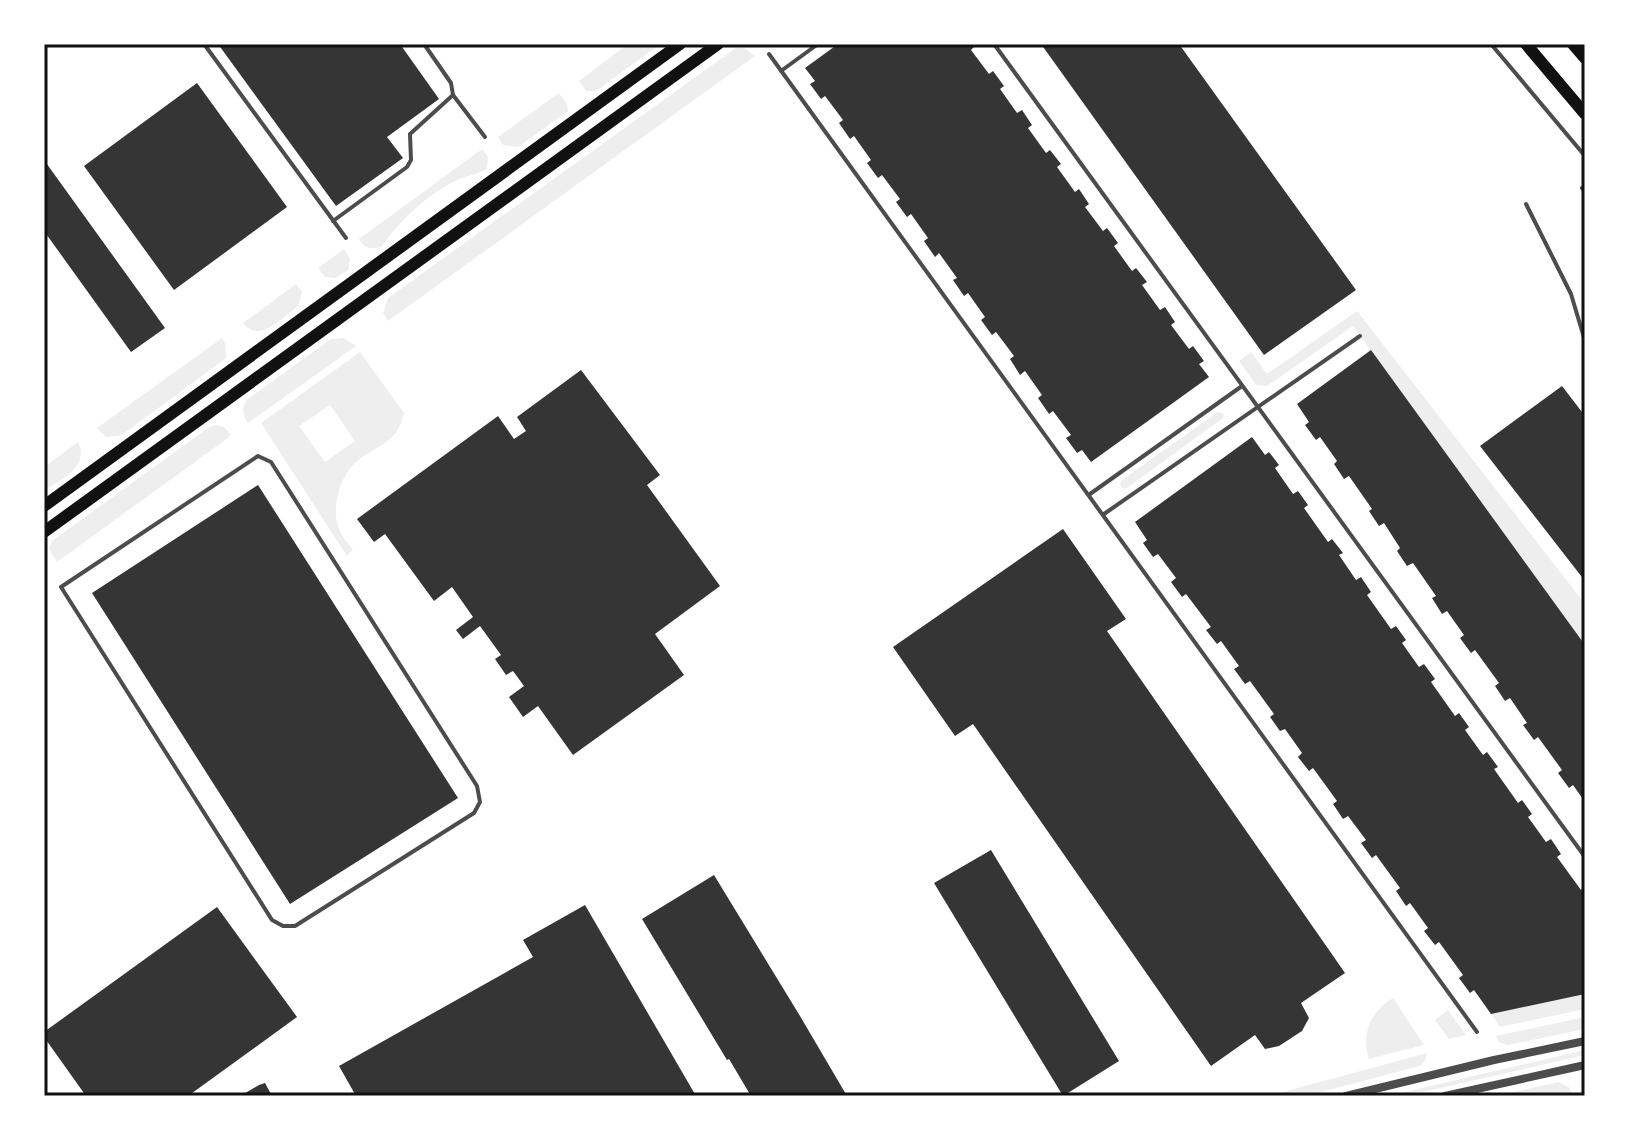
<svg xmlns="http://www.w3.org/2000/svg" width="1629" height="1140" font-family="Karla,sans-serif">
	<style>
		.green { fill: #eee; fill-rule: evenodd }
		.building { fill: #353535 }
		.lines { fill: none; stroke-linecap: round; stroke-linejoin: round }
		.service { stroke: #4c4c4c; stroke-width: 4 }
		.minor { stroke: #4c4c4c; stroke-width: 8 }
		.secondary { stroke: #111; stroke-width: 12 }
		.neatline { fill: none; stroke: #111; stroke-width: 3 }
	</style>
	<rect width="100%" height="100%" fill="#fff"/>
	<!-- green -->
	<path class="green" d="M 628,44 L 659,45 L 596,91 L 586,91 L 579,81 Z
		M 736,48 L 744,48 L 755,56 L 388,321 L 383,313 L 388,298 Z
		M 559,93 L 567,104 L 568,111 L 518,147 L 503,145 L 498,137 Z
		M 482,149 L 488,157 L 487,169 C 476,175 463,176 451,183 C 422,199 400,221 381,247 C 370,250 364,248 359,239 Z
		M 344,249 L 350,259 L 348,270 L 336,278 L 325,277 L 318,268 Z
		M 296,284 L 302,292 L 298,306 C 282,318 259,344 243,323 Z
		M 1357,311 L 1585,604 L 1585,645 L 1353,326 L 1267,386 L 1256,385 L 1239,361 L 1251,352 L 1267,374 Z
		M 222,338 L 225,343 L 226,358 L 122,435 L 106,437 L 97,428 Z
		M 344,338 L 356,346 L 248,423 C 242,415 241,405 249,398 L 331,339 Z
		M 360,352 L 404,413 C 396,447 375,444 354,464 C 339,479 331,509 339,529 C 341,536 348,543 353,550 L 347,556 L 261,423 ZM 330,405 L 355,441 L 325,462 L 299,426 Z
		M 1218,412 L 1224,414 L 1223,418 L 1127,488 L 1122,488 L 1120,484 L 1122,480 Z
		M 215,425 L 224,427 L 230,434 L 228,438 L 57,562 L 49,549 L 52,541 L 208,428 Z
		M 78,442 C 90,467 61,479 44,491 L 44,467 Z
		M 1585,994 L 1585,1009 L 1500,1027 L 1491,1014 Z
		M 1393,998 L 1424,1045 L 1369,1059 C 1361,1034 1370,1012 1393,998 Z
		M 1448,1010 L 1466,1035 L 1449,1039 L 1435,1020 Z
		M 1585,1017 L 1585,1029 L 1508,1045 L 1499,1042 L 1496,1036 Z
		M 1585,1050 L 1585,1055 L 1405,1096 L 1388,1096 Z
		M 1427,1053 L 1425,1061 L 1420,1066 L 1306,1096 L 1268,1096 Z
		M 1558,1082 L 1569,1087 L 1573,1096 L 1496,1096 Z"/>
	<!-- building -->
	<path class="building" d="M 218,44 L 400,44 L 439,99 L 387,137 L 403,158 L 336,206 Z
		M 838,44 L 973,44 L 975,46 L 971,50 L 989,74 L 993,71 L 1004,86 L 1000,89 L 1017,113 L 1022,110 L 1032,125 L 1028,128 L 1046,153 L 1050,150 L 1061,164 L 1057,167 L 1075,192 L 1079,189 L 1089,204 L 1085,207 L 1103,231 L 1107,228 L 1118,243 L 1114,246 L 1132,271 L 1136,268 L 1147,282 L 1142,285 L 1160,310 L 1165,307 L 1175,322 L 1171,325 L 1189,349 L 1193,346 L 1204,361 L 1199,364 L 1209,377 L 1091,462 L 1082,450 L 1077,453 L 1066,438 L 1071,435 L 1053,411 L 1049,414 L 1038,398 L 1042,395 L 1025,371 L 1020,375 L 1010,359 L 1014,356 L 996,332 L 992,335 L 981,320 L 985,317 L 968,293 L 964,296 L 953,280 L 957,278 L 939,253 L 935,257 L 924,241 L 928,238 L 911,214 L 907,217 L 896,202 L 900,199 L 882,175 L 878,178 L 867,163 L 871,160 L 854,136 L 850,139 L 839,123 L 843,120 L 825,96 L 821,99 L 810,84 L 815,81 L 805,68 Z
		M 1041,44 L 1179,44 L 1356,290 L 1264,355 Z
		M 197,83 L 287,207 L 174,290 L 84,166 Z
		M 44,160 L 165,328 L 131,352 L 44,231 Z
		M 1371,350 L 1585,645 L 1585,802 L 1573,785 L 1569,788 L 1558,773 L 1562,770 L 1538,737 L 1534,740 L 1523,725 L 1527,723 L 1510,698 L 1505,701 L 1495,686 L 1499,683 L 1475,650 L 1471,653 L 1460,638 L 1464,635 L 1447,611 L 1442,614 L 1432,598 L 1436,596 L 1413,563 L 1407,566 L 1397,551 L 1400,548 L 1384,523 L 1379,526 L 1369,511 L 1372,509 L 1349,476 L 1344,479 L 1334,464 L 1337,461 L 1320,437 L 1316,440 L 1305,425 L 1309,422 L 1297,404 Z
		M 581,370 L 660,475 L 647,485 L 720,586 L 655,634 L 684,675 L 573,755 L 538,706 L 523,717 L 509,697 L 524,686 L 513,671 L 506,675 L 495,659 L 501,655 L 480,626 L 463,639 L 456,630 L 473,617 L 452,587 L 434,601 L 385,534 L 374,542 L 357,519 L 498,416 L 514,439 L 526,431 L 517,417 Z
		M 1562,386 L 1585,416 L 1585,581 L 1480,446 Z
		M 1252,437 L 1265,455 L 1269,452 L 1279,465 L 1275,468 L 1293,494 L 1298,491 L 1308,505 L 1304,508 L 1328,542 L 1332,539 L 1343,553 L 1339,555 L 1356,580 L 1361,577 L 1371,592 L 1367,595 L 1391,629 L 1396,626 L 1406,640 L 1402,643 L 1419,667 L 1424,664 L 1435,679 L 1431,682 L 1455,716 L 1459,713 L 1469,727 L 1465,730 L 1483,755 L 1487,752 L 1498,767 L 1494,769 L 1518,803 L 1522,800 L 1532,814 L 1528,817 L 1546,842 L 1551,839 L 1561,854 L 1557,857 L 1581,890 L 1585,887 L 1585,994 L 1491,1014 L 1474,990 L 1470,993 L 1459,978 L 1463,975 L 1439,942 L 1435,945 L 1424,931 L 1428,928 L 1410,903 L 1406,906 L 1396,891 L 1400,888 L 1376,855 L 1372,858 L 1361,843 L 1366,840 L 1348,816 L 1343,819 L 1333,804 L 1337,801 L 1313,768 L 1309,771 L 1298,757 L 1302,753 L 1285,729 L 1280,731 L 1270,717 L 1274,714 L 1250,681 L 1245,684 L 1234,669 L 1239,666 L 1221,641 L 1217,644 L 1206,630 L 1211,627 L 1186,594 L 1182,597 L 1171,582 L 1176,578 L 1158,554 L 1153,557 L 1143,543 L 1147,540 L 1135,522 Z
		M 258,485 L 458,798 L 290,904 L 92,593 Z
		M 1063,529 L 1126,619 L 1107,631 L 1345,973 L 1301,1003 L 1309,1018 L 1302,1031 L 1279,1046 L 1265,1049 L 1255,1035 L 1211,1066 L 973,724 L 955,736 L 893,647 Z
		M 991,850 L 1119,1061 L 1063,1096 L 934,883 Z
		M 714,875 L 800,1016 L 847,1096 L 751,1096 L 729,1059 L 727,1060 L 642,919 Z
		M 585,905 L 696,1096 L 356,1096 L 339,1066 L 533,957 L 523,940 Z
		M 217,907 L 297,1017 L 188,1096 L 86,1096 L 44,1037 L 44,1032 Z
		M 265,1083 L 272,1096 L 240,1096 L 259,1085 Z"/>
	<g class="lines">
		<!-- service -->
		<path class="service" d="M 204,44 L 346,238
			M 424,44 L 451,83 L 453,95 L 485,137
			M 994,44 L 1585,857
			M 1491,44 L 1585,156
			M 769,54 L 1477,1032
			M 781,71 L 818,44
			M 1582,188 L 1585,191
			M 1526,204 L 1571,294 L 1585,341
			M 333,221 L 407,167 L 411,160 L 410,134 L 453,95
			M 258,456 L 271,462 L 477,786 L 480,802 L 474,813 L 295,926 L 283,926 L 272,920 L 61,587 Z
			M 1090,494 L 1242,386
			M 1104,514 L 1360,336"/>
		<!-- minor -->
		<path class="minor" d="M 1346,1096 L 1494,1060 L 1585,1041
			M 1445,1096 L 1585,1065"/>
		<!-- secondary -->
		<path class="secondary" d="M 1526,44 L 1585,114
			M 1573,44 L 1585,58
			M 44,506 L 680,44
			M 44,532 L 718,44"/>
	</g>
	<!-- border -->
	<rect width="1629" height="1140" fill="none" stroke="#ffffff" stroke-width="92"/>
	<rect x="46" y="46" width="1537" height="1048" class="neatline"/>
</svg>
